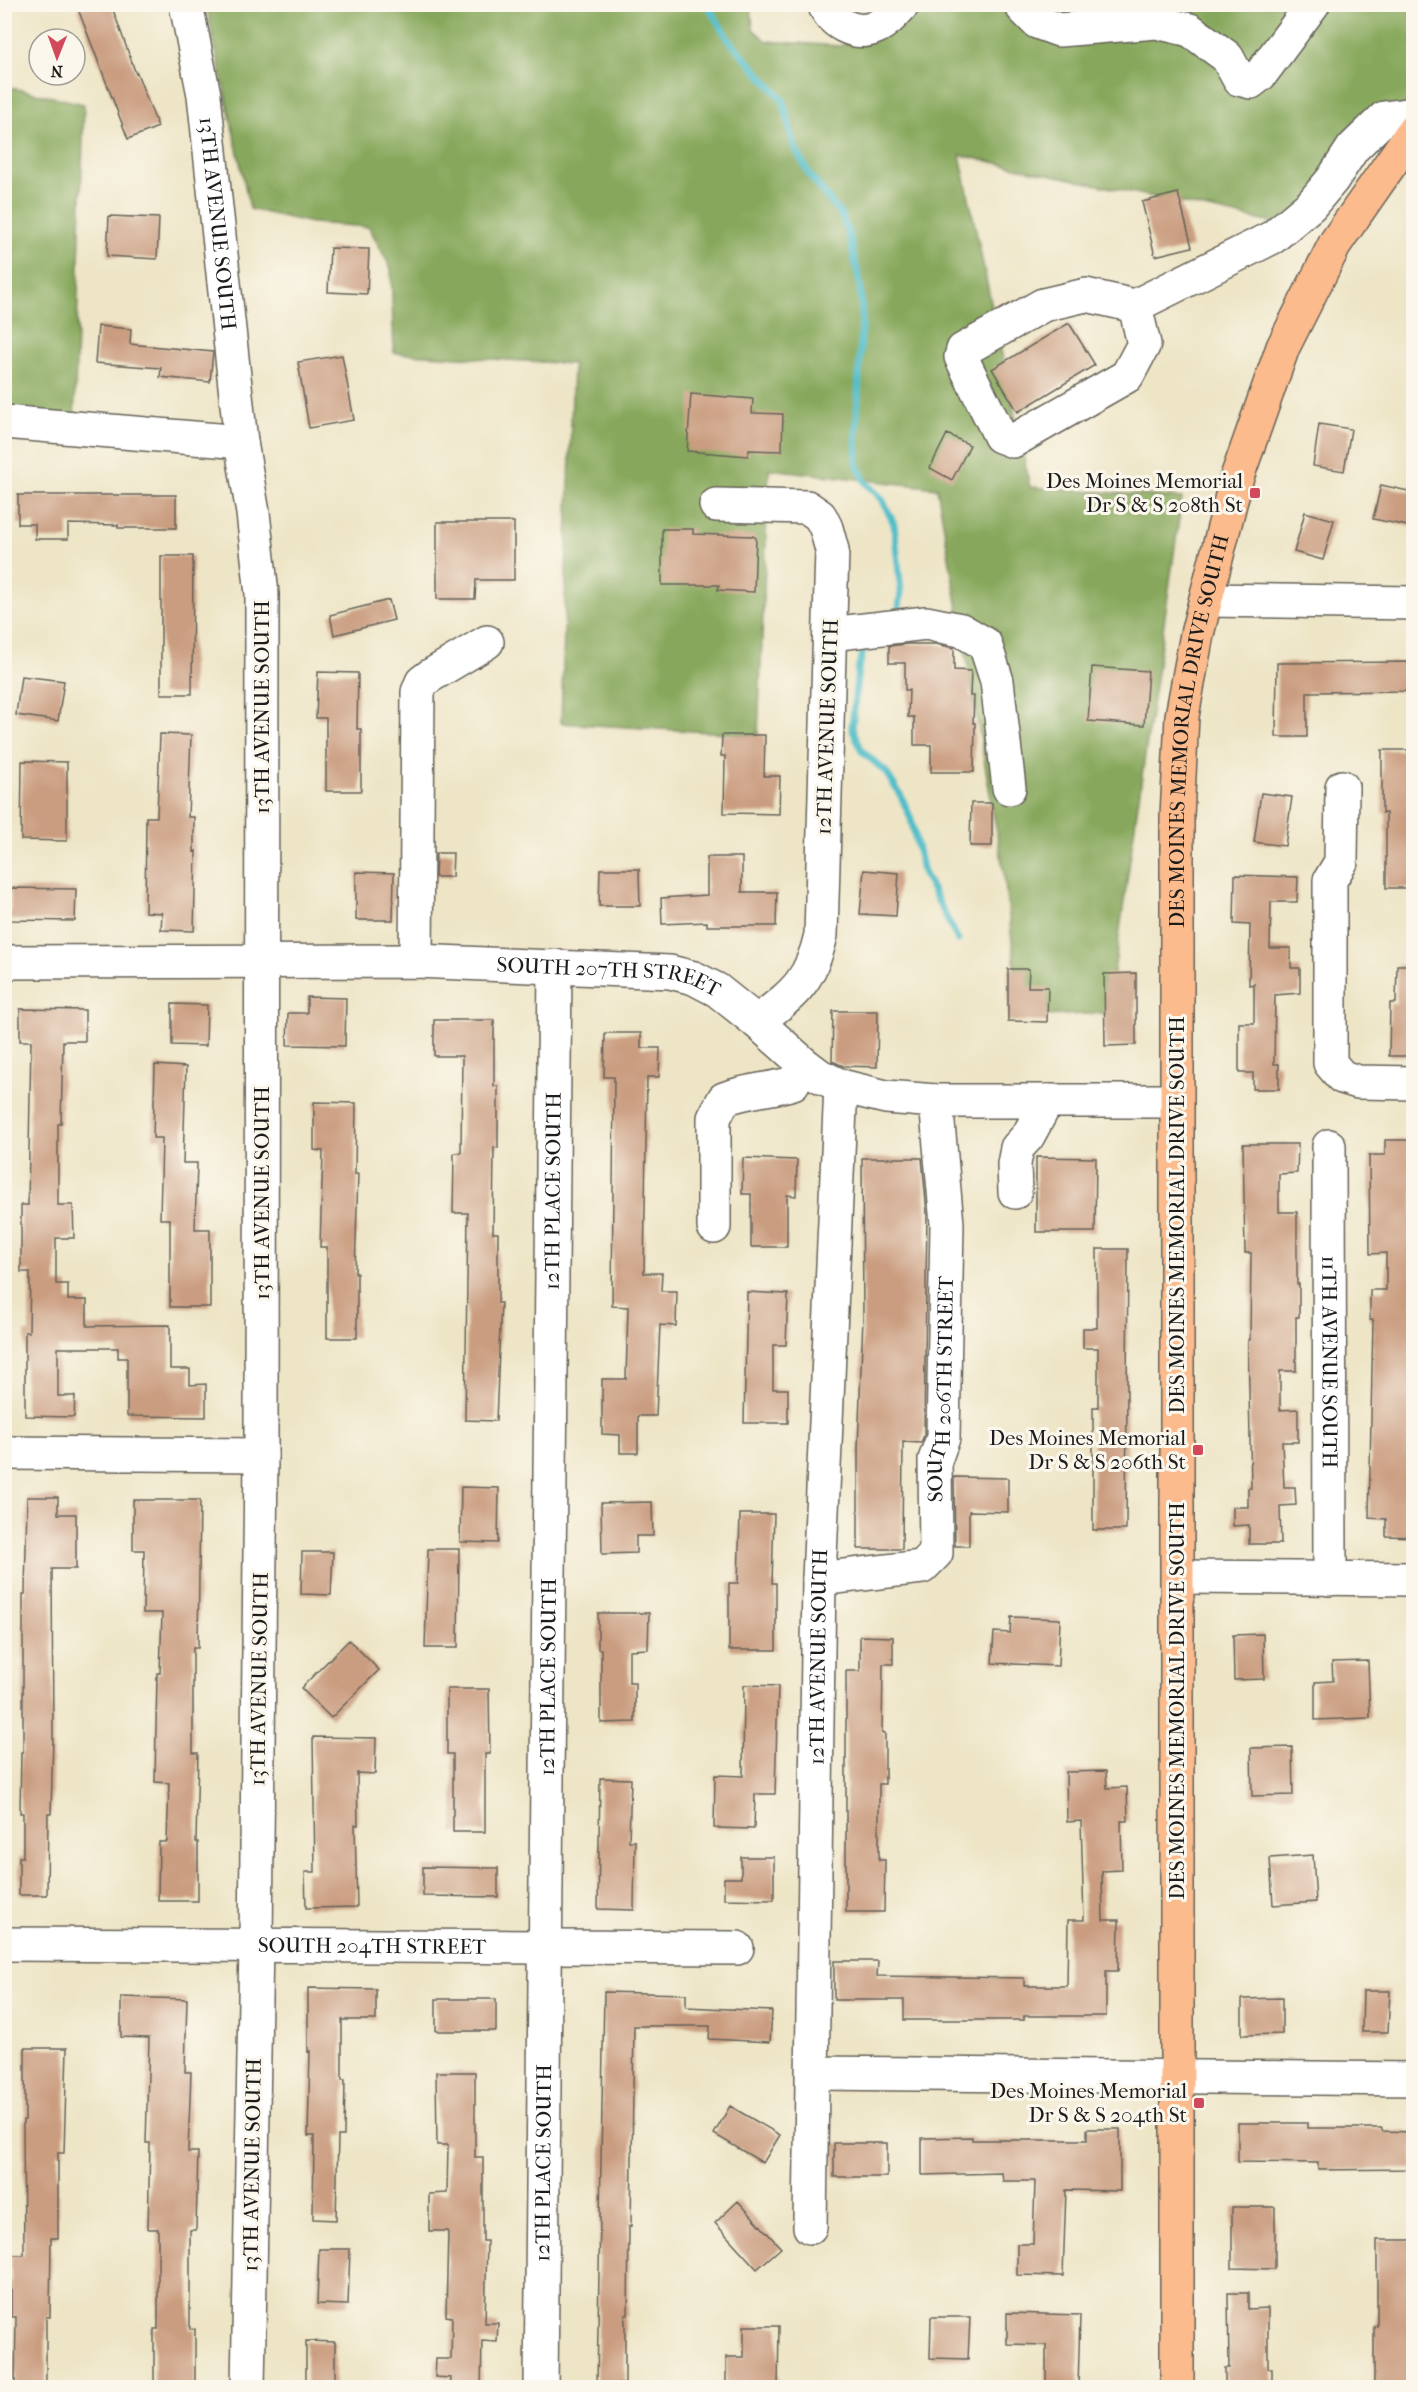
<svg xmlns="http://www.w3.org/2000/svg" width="1418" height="2392" font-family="'IM FELL French Canon',serif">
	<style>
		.forest { fill: #87a85c; stroke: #52623c; stroke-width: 1.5 }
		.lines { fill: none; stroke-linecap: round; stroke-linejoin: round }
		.stream { stroke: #51bec9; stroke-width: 7 }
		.building { fill: #ca9d80 }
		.minor-casing { stroke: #666258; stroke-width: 36 }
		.major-casing { stroke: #666258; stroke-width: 36 }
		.minor { stroke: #fff; stroke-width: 33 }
		.major { stroke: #fbbb8d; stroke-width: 33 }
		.poi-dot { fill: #d1495b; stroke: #fbf7ec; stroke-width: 2 }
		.labels { text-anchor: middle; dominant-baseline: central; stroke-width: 6; stroke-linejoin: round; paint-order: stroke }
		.street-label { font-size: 21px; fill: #1c1c1c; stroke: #fbf7ec }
		.poi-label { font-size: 21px; fill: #1c1c1c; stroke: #fbf7ec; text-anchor: end }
	</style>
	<rect width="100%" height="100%" fill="#fbf7ec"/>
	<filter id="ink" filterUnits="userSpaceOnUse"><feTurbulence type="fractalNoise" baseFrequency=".0167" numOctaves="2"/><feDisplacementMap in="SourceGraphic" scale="12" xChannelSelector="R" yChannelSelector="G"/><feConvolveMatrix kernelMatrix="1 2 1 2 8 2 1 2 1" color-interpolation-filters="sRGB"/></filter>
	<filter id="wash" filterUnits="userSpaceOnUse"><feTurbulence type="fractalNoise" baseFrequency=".008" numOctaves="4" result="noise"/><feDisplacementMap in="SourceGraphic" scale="24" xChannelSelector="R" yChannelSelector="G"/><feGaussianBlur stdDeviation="1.35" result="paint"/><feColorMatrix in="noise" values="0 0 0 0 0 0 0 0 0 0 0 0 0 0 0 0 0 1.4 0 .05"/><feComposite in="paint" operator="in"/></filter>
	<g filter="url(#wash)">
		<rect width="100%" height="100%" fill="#eee5c6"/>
		<!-- forest -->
		<path class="forest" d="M 206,5 L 751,5 L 753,29 L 767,41 L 840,46 L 879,31 L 890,5 L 1413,5 L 1413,105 L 1301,229 L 960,155 L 1030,487 L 1182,498 L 1108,1013 L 1021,1017 L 1004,874 L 937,488 L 769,469 L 758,735 L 561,723 L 573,364 L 394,353 L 391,269 L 369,227 L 312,223 L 250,209 Z
			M 4,86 L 84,104 L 74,426 L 5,422 Z"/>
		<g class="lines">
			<!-- stream -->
			<path class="stream" d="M 707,4 L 728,39 L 783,100 L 794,146 L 810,176 L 841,215 L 850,239 L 860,284 L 862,317 L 856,434 L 857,463 L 865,482 L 882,499 L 894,524 L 901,592 L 898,614 L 895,617
				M 867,640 L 858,669 L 852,728 L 862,751 L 885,771 L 901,796 L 911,819 L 923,872 L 958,940"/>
		</g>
		<g id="blocks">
			<!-- building -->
			<path class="building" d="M 89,4 L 111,4 L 136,74 L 137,73 L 158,127 L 128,139 L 78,9 Z
				M 1178,193 L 1192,247 L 1155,256 L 1142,202 Z
				M 109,216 L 159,218 L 157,259 L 107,256 Z
				M 330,248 L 369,249 L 367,294 L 328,292 Z
				M 1069,323 L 1095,365 L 1018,412 L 992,369 Z
				M 98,326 L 131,329 L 130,344 L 213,352 L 210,382 L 160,377 L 161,368 L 95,363 Z
				M 342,355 L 354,420 L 309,428 L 298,362 Z
				M 691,394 L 753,399 L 752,413 L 783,414 L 782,451 L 749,450 L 748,456 L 687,451 Z
				M 1319,424 L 1351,429 L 1344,471 L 1313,466 Z
				M 947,434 L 970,445 L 952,480 L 930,468 Z
				M 1381,485 L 1413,492 L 1413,527 L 1373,519 Z
				M 18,495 L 176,495 L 176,528 L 118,528 L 118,525 L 68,524 L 68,539 L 35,539 L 35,524 L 18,524 Z
				M 1305,512 L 1334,520 L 1323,560 L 1294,552 Z
				M 437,522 L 514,522 L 514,580 L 476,580 L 475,599 L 437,599 Z
				M 662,529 L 693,529 L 693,534 L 753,536 L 756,538 L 754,592 L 718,590 L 719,585 L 662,585 Z
				M 161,556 L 193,556 L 192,694 L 161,694 Z
				M 389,600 L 394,620 L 334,635 L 330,615 Z
				M 907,644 L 936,644 L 954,648 L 954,670 L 971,671 L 970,696 L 974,696 L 973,723 L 975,723 L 974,772 L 931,772 L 931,745 L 914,745 L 914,717 L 908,717 L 909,690 L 905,690 L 905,663 L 889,663 L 889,646 Z
				M 1413,662 L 1413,691 L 1307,692 L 1307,737 L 1276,737 L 1277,663 Z
				M 1092,667 L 1148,671 L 1144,725 L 1088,721 Z
				M 318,672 L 358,673 L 357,729 L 361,729 L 361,791 L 326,791 L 326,718 L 316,718 Z
				M 21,676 L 64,681 L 58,721 L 16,715 Z
				M 160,734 L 191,735 L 188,817 L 194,817 L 194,852 L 196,851 L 194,931 L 161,930 L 162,913 L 145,912 L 146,817 L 157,817 Z
				M 722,735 L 765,735 L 764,776 L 780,776 L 779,814 L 724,813 L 725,756 L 721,756 Z
				M 1382,750 L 1413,750 L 1413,888 L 1386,888 L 1386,813 L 1382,813 Z
				M 22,761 L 67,762 L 67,841 L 21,840 Z
				M 1261,793 L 1292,797 L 1285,846 L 1254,842 Z
				M 971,803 L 992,803 L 992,846 L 970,846 Z
				M 436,853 L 453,853 L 452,877 L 435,877 Z
				M 707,857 L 742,857 L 742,892 L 777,892 L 776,926 L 707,926 L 707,922 L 662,924 L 661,898 L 707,895 Z
				M 600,869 L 639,869 L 640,906 L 599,906 Z
				M 864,870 L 899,873 L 896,916 L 860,914 Z
				M 356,872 L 394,873 L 393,920 L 356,920 Z
				M 1235,875 L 1298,877 L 1297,902 L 1271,902 L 1270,948 L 1291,948 L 1291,968 L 1300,968 L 1300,993 L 1275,995 L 1274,1064 L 1279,1064 L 1279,1089 L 1253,1089 L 1253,1073 L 1239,1073 L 1239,1023 L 1254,1023 L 1254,984 L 1249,985 L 1250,925 L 1234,924 Z
				M 11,888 L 76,889 L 75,921 L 10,920 Z
				M 1397,965 L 1413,965 L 1413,1056 L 1389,1056 L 1390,1003 L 1396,1003 Z
				M 1008,969 L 1029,969 L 1028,987 L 1048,987 L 1047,1022 L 1008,1021 Z
				M 1136,973 L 1136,1045 L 1105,1046 L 1104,974 Z
				M 307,997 L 346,998 L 345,1046 L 287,1045 L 288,1013 L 307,1013 Z
				M 172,1004 L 207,1005 L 206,1046 L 172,1045 Z
				M 20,1009 L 85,1010 L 85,1041 L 63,1041 L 61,1124 L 58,1124 L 58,1205 L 73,1205 L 74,1238 L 56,1238 L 56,1284 L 68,1284 L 68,1300 L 87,1300 L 87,1326 L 170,1325 L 170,1369 L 190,1369 L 190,1385 L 206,1384 L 206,1417 L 127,1416 L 127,1358 L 118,1358 L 118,1348 L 58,1348 L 58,1396 L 75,1396 L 74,1417 L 25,1416 L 25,1332 L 29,1332 L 30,1272 L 21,1272 L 21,1205 L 28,1205 L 31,1041 L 20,1041 Z
				M 833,1011 L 878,1011 L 877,1067 L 843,1066 L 832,1061 Z
				M 434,1020 L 494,1020 L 494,1086 L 498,1086 L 498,1148 L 494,1147 L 493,1233 L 498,1233 L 498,1303 L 501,1303 L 496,1421 L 465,1420 L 468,1213 L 453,1213 L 454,1153 L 461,1153 L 462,1056 L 434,1056 Z
				M 605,1033 L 641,1033 L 641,1048 L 660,1048 L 659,1077 L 647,1077 L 644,1273 L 662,1273 L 661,1291 L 677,1291 L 676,1326 L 660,1325 L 656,1416 L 638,1416 L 638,1453 L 620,1453 L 620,1435 L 602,1434 L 602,1379 L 626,1379 L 628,1307 L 612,1306 L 614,1077 L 604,1077 Z
				M 155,1065 L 186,1067 L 183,1163 L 197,1163 L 195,1229 L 210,1229 L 210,1307 L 170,1307 L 170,1219 L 160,1219 L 162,1138 L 153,1138 Z
				M 314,1102 L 356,1103 L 355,1174 L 358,1174 L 355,1273 L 357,1273 L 357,1338 L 327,1338 L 327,1247 L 320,1247 L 323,1151 L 314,1150 Z
				M 1385,1140 L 1413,1140 L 1413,1537 L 1386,1536 L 1386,1519 L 1369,1518 L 1373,1320 L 1370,1320 L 1370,1290 L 1386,1290 L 1386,1253 L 1370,1254 L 1369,1155 L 1385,1155 Z
				M 1243,1144 L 1298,1144 L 1297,1173 L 1279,1174 L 1279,1212 L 1297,1212 L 1297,1284 L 1299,1284 L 1299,1317 L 1296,1317 L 1296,1371 L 1280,1371 L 1280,1410 L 1298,1409 L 1298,1442 L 1282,1442 L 1284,1487 L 1295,1487 L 1296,1505 L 1280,1506 L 1281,1544 L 1249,1544 L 1249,1525 L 1233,1526 L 1233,1507 L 1248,1507 L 1248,1488 L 1251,1488 L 1248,1340 L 1250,1340 L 1251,1253 L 1245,1253 Z
				M 1036,1157 L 1096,1158 L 1095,1232 L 1036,1232 Z
				M 743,1158 L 797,1160 L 796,1196 L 787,1195 L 787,1247 L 751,1247 L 751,1194 L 742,1194 Z
				M 862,1158 L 922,1158 L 927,1214 L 924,1435 L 921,1443 L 903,1442 L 902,1549 L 858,1549 L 858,1448 L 863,1317 Z
				M 1097,1249 L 1128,1249 L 1126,1530 L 1093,1530 L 1093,1407 L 1098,1407 L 1098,1348 L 1083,1348 L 1083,1328 L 1097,1328 Z
				M 747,1292 L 788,1294 L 786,1345 L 773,1345 L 773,1389 L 788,1389 L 788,1423 L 744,1423 Z
				M 954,1477 L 1008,1478 L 1008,1512 L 969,1511 L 969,1546 L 955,1546 Z
				M 461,1487 L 499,1488 L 498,1543 L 460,1542 Z
				M 27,1497 L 58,1497 L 58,1514 L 76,1514 L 76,1569 L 52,1569 L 53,1737 L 51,1814 L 48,1814 L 47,1895 L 19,1895 L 19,1857 L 23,1857 L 23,1813 L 20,1813 L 21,1752 L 23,1752 L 23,1594 L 25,1594 Z
				M 133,1500 L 200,1500 L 198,1648 L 193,1648 L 193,1753 L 198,1753 L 196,1842 L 198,1842 L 198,1901 L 158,1901 L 159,1842 L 167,1842 L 169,1783 L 155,1782 L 157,1673 L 160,1673 L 162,1613 L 143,1613 L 144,1550 L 133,1550 Z
				M 652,1502 L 653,1536 L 636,1536 L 636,1553 L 602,1554 L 601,1503 Z
				M 740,1514 L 774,1514 L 772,1583 L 776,1583 L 776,1650 L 729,1650 L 729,1583 L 738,1583 Z
				M 428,1549 L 459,1549 L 458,1648 L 425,1648 Z
				M 302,1552 L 333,1552 L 331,1595 L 301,1594 Z
				M 598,1613 L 649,1613 L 648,1649 L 629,1650 L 629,1683 L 635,1683 L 635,1722 L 601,1723 L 601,1649 L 598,1649 Z
				M 1011,1617 L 1060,1619 L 1058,1666 L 992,1663 L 994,1632 L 1010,1633 Z
				M 1263,1634 L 1264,1679 L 1234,1680 L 1233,1635 Z
				M 860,1636 L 893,1637 L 893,1664 L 883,1664 L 882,1733 L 885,1733 L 885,1784 L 879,1784 L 879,1860 L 885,1860 L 884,1912 L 846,1912 L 846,1671 L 860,1671 Z
				M 349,1640 L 379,1670 L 331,1718 L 301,1688 Z
				M 1368,1661 L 1370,1718 L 1315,1720 L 1315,1682 L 1333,1681 L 1332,1662 Z
				M 744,1685 L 778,1686 L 775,1794 L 755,1794 L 754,1829 L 714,1828 L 715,1775 L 743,1776 Z
				M 447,1689 L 489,1689 L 490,1754 L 485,1754 L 485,1832 L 453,1832 L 453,1754 L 447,1754 Z
				M 313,1737 L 376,1738 L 375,1774 L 357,1773 L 358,1825 L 355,1825 L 357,1907 L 306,1908 L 305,1872 L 315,1872 Z
				M 1292,1747 L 1293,1795 L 1252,1796 L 1251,1748 Z
				M 1106,1771 L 1107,1788 L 1127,1787 L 1128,1821 L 1121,1821 L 1122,1870 L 1102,1871 L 1103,1920 L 1119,1920 L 1118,1971 L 1106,1971 L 1106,2016 L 1024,2016 L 1024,2020 L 904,2020 L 904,2000 L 834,2000 L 834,1961 L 878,1961 L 877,1976 L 1024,1978 L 1024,1986 L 1067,1986 L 1068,1920 L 1084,1920 L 1081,1821 L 1067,1822 L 1066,1772 Z
				M 600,1778 L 631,1779 L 629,1841 L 635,1841 L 634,1910 L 598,1909 Z
				M 1313,1855 L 1316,1902 L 1273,1905 L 1270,1858 Z
				M 741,1857 L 774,1857 L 774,1900 L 724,1899 L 724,1878 L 741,1878 Z
				M 423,1867 L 498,1868 L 498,1897 L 423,1896 Z
				M 308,1988 L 376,1989 L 376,2020 L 342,2020 L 342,2080 L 345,2080 L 344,2136 L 338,2136 L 336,2220 L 313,2219 L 314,2136 L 308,2136 L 310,2051 L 308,2052 Z
				M 1363,1991 L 1390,1991 L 1388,2032 L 1362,2032 Z
				M 604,1992 L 686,1994 L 686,2007 L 772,2011 L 770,2042 L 709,2039 L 710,2026 L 634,2026 L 631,2226 L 629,2226 L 628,2315 L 625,2315 L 625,2384 L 597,2384 Z
				M 121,1997 L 187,1999 L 185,2072 L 191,2072 L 188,2152 L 198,2152 L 196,2230 L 190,2230 L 190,2329 L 195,2329 L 195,2388 L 154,2388 L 154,2329 L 158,2329 L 158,2229 L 148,2229 L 150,2143 L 146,2143 L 149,2038 L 121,2037 Z
				M 1282,1998 L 1282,2034 L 1242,2035 L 1242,1999 Z
				M 436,1999 L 496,1999 L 496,2031 L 436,2031 Z
				M 25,2048 L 67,2048 L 64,2153 L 58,2153 L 58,2238 L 51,2238 L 50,2317 L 46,2317 L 46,2388 L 15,2388 L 16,2317 L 11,2317 L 11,2255 L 24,2255 L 23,2120 L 25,2120 Z
				M 436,2072 L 475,2072 L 475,2157 L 483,2157 L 483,2241 L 487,2241 L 485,2323 L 498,2323 L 497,2342 L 482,2341 L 481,2388 L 450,2388 L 451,2378 L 435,2377 L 436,2359 L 451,2359 L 452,2317 L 446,2316 L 448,2231 L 429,2231 L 429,2194 L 447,2193 L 448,2145 L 437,2145 Z
				M 730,2106 L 780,2135 L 763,2163 L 714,2134 Z
				M 1238,2123 L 1307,2123 L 1307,2128 L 1382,2128 L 1382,2131 L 1413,2132 L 1413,2169 L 1318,2170 L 1318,2163 L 1238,2162 Z
				M 1087,2129 L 1120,2129 L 1120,2191 L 1066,2190 L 1063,2276 L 1017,2275 L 1017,2244 L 1033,2244 L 1035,2181 L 1003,2181 L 1002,2173 L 922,2175 L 922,2138 L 972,2137 L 972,2140 L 1087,2140 Z
				M 834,2143 L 887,2143 L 887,2177 L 834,2177 Z
				M 738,2201 L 781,2248 L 757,2269 L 715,2223 Z
				M 1232,2207 L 1275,2207 L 1275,2269 L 1232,2268 Z
				M 1377,2240 L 1413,2240 L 1411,2359 L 1413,2359 L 1413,2388 L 1374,2388 L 1374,2326 L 1377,2326 Z
				M 319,2249 L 350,2249 L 348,2305 L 317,2304 Z
				M 1228,2293 L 1248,2293 L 1248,2309 L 1268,2308 L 1268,2368 L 1272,2368 L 1272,2388 L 1225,2388 L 1225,2368 L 1229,2368 Z
				M 1007,2313 L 1080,2315 L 1078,2388 L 1046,2388 L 1046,2345 L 1007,2344 Z
				M 931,2317 L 970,2317 L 968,2359 L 930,2358 Z
				M 744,2326 L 779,2326 L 778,2388 L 726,2388 L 726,2357 L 744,2357 Z
				M 306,2341 L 335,2342 L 335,2388 L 306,2388 Z"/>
		</g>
	</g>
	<g filter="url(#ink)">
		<use href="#blocks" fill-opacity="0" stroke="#666258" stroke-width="1.5"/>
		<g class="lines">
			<defs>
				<g id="minor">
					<path id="s1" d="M 186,4 L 204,95 L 241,442 L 253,513 L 262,594 L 261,1455 L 256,1944 L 248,2388"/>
					<path d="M 824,4 C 832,23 854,36 874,28 C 885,24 895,13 903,4"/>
					<path d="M 1024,4 L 1023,8 L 1037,22 L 1059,30 L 1156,22 L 1190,30 L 1227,57 L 1239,79 L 1251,82 L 1261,74 L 1313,4"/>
					<path d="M 1135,306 L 1144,344 L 1127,376 L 1013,441 L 1000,436 L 961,357 L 963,350 L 1043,305 L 1086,295 L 1135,306 L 1273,237 L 1311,205 L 1332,180 L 1353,148 L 1384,118 L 1414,114"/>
					<path d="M 4,422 L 241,442"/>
					<path d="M 716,505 L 807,507 L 820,516 L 826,528 L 832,550 L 821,935 C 810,983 794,993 757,1022"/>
					<path d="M 1206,600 L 1414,603"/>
					<path d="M 830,634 L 926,623 L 961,630 L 985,644 L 997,681 L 1009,788"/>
					<path d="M 1342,787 L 1341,862 L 1330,880 L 1330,1063 L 1342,1077 L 1358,1082 L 1414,1083"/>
					<path d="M 416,961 L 418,692 L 422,682 L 430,676 L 487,642"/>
					<path id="s2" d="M 4,962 L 416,961 L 670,972 L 694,978 L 717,990 L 757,1022 L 804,1064 L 820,1076 L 841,1086 L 886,1097 L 936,1101 L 1176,1101"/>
					<path id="s3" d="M 1329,1146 L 1330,1579"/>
					<path d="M 1015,1192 L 1014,1164 L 1017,1148 L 1028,1136 L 1047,1101"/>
					<path d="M 714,1227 L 714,1118 L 724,1099 C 746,1090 770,1090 793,1083 L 804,1064"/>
					<path d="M 4,1453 L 261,1455"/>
					<path d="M 1178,1577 L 1414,1579"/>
					<path id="s4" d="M 819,1579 L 922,1567 L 936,1553 L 935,1460 L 943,1438 L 947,1224 L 936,1101"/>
					<path id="s5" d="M 4,1944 C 249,1944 493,1948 737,1948"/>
					<path d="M 813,2073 L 1414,2079"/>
					<path id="s6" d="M 810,2227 L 819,1579 L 841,1086"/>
					<path id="s7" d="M 541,2388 L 555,966"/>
				</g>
				<g id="major">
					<path id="s8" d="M 1177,2388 L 1177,816 L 1182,716 L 1197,634 L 1236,480 L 1283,347 L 1336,242 L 1414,130"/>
				</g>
			</defs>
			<!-- minor casing -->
			<use href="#minor" class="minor-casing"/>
			<!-- major casing -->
			<use href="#major" class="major-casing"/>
			<!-- minor -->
			<use href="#minor" class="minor"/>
			<!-- major -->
			<use href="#major" class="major"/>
		</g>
	</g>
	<!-- markers -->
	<g class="poi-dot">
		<rect x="1249" y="487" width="12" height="12" rx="3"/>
		<rect x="1192" y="1444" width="12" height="12" rx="3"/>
		<rect x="1193" y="2097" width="12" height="12" rx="3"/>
	</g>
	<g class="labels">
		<!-- street labels -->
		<g class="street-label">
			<text stroke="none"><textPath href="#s1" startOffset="222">13TH AVENUE SOUTH</textPath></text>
			<text transform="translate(262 707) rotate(-90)">13TH AVENUE SOUTH</text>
			<text transform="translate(827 727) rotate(-88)">12TH AVENUE SOUTH</text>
			<text stroke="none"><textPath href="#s8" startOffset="1659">DES MOINES MEMORIAL DRIVE SOUTH</textPath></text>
			<text stroke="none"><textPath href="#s2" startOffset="606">SOUTH 207TH STREET</textPath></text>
			<text stroke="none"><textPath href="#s7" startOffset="1197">12TH PLACE SOUTH</textPath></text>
			<text transform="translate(262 1193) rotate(-90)">13TH AVENUE SOUTH</text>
			<text transform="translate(1177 1215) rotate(-90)">DES MOINES MEMORIAL DRIVE SOUTH</text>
			<text stroke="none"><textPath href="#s3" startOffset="216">11TH AVENUE SOUTH</textPath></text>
			<text stroke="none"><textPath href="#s4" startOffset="288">SOUTH 206TH STREET</textPath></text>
			<text stroke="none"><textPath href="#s6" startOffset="570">12TH AVENUE SOUTH</textPath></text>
			<text stroke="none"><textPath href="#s7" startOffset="711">12TH PLACE SOUTH</textPath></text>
			<text transform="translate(259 1679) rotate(-89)">13TH AVENUE SOUTH</text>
			<text transform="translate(1177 1701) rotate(-90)">DES MOINES MEMORIAL DRIVE SOUTH</text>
			<text stroke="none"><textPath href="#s5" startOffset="368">SOUTH 204TH STREET</textPath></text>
			<text stroke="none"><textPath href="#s7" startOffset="225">12TH PLACE SOUTH</textPath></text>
			<text transform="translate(252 2165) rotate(-89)">13TH AVENUE SOUTH</text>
		</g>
		<!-- poi labels -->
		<g class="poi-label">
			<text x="1243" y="481">Des Moines Memorial<tspan x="1243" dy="24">Dr S &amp; S 208th St</tspan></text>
			<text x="1186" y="1438">Des Moines Memorial<tspan x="1186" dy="24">Dr S &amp; S 206th St</tspan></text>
			<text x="1187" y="2091">Des Moines Memorial<tspan x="1187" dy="24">Dr S &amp; S 204th St</tspan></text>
		</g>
	</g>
	<!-- margin -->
	<rect width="1418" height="2392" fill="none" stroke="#fbf7ec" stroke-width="24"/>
	<!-- north arrow -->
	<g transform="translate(57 57) rotate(181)"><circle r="28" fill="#fbf7ec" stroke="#a29f99" stroke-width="1.5"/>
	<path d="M0-4.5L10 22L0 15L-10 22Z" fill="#d1495b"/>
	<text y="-9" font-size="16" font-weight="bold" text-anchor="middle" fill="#1c1c1c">N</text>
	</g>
</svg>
